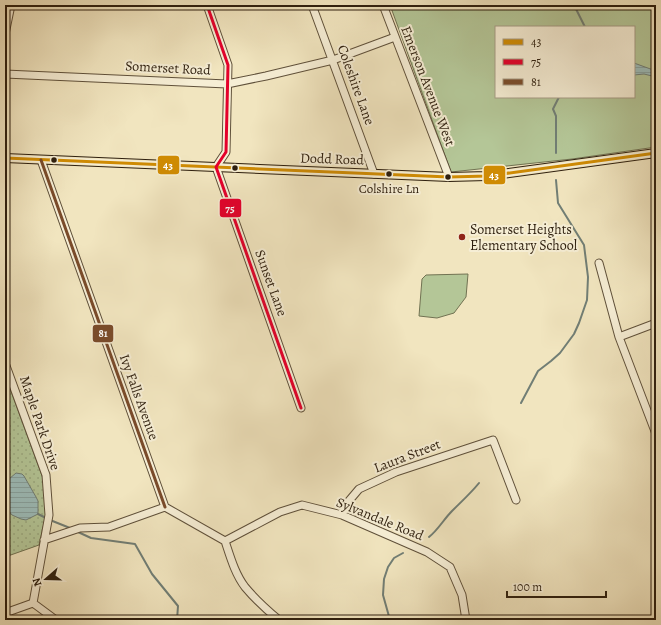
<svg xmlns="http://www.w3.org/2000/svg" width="661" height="625" font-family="Alegreya,serif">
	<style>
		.grass { fill: #b4c697; stroke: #717252; fill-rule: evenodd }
		.park { fill: url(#park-dots); stroke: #717252 }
		.water { fill: url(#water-rules); stroke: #717e75 }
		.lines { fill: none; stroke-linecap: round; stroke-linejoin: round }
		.stream { stroke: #717e75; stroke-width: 2 }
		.minor-casing { stroke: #5f503a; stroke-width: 9 }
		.major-casing { stroke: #2e1f0e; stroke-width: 10 }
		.minor { stroke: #f6eed5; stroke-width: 7 }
		.major { stroke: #f1e5bf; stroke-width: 8 }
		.bus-1-casing { stroke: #f6eed5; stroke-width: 6 }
		.bus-2-casing { stroke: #f6eed5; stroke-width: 6 }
		.bus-3-casing { stroke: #f6eed5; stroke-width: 6 }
		.bus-1 { stroke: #cf8b03; stroke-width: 3 }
		.bus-2 { stroke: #e4002b; stroke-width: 3 }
		.bus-3 { stroke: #7a4b2a; stroke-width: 3 }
		.bus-dot { fill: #2e1f0e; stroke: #f6eed5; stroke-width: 1.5 }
		.poi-dot { fill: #8f2418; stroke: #f6eed5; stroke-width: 1.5 }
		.labels { text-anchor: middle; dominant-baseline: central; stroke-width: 4; stroke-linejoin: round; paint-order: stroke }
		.bus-label { font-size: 13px; fill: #2e1f0e; stroke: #f6eed5 }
		.street-label { font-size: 14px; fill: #2e1f0e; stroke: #f6eed5 }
		.poi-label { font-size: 14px; fill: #2e1f0e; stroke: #f6eed5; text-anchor: start }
		.line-badge { stroke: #f6eed5; stroke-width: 1.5 }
		.badge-label { font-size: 11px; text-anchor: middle; font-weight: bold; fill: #fff }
	</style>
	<defs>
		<pattern id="park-dots" width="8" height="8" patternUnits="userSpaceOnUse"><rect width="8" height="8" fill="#b4c697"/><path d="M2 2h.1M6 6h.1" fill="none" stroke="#9baa81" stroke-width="1.8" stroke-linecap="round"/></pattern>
		<pattern id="water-rules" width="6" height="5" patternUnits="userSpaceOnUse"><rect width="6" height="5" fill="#9dbdba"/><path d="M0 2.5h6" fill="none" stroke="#88a29f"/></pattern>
	</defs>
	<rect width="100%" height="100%" fill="#f1e5bf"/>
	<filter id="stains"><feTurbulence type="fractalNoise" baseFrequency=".005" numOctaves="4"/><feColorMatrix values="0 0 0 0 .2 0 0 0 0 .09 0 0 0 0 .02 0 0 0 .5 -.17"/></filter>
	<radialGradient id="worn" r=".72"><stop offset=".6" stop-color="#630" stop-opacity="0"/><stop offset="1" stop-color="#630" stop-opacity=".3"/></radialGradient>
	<!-- grass -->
	<path class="grass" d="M 390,5 L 656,5 L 656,147 L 572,159 L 451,172 ZM 496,27 L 634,27 L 634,97 L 496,97 Z
		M 468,274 L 466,297 L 454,313 L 437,318 L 419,316 L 422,279 L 426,275 Z"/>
	<!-- park -->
	<path class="park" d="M 5,375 L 45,484 L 47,510 L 39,545 L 5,557 Z"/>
	<!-- water -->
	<path class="water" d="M 634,63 L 656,71 L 656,77 L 644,74 L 634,75 Z
		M 16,473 L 22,474 L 24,476 L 36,497 L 38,501 L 38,514 L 26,520 L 21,519 L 12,515 L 8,510 L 9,479 Z"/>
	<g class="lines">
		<!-- stream -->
		<path class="stream" d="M 574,5 L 585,27
			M 556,153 L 556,116 L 553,109 L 559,97
			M 521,403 L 538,371 L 551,361 L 560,353 L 574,334 L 579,323 L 587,300 L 588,277 L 584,245 L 558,203 L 556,180
			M 38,514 L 46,518
			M 50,520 L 70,528
			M 78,532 L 91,538 L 135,544 L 152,574 L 178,606 L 177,620
			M 429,537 C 438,530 444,519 452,511 C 462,501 471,493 479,483
			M 390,620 L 383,595 L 384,579 L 388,567 L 394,558 L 403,553"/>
		<defs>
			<path id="minor" d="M 207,5 L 228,65 L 226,152 L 216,167 L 301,408
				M 312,5 L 374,174
				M 383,5 L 449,177
				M 5,34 L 11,5
				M 5,74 L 227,84 L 266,76 L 333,60 L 395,37
				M 41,160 L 165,507
				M 599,263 L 619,337 L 656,434
				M 619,337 L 656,323
				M 5,363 L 46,475 L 49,515 L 33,603
				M 342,515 L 348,502 L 359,489 L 396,472 L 493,440 L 516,500
				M 44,540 L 80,528 L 109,527 L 165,507 L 225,541
				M 225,541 L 280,512 L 302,505 L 342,515 L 427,552 L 450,567 L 462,595 L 466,620
				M 225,541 C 230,556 235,574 245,587 C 255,599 267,610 279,620
				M 33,603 L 56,620
				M 5,613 L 33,603"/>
			<path id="major" d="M 5,158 L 449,177 L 487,176 L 656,153"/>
		</defs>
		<!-- minor casing -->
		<use href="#minor" class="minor-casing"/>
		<!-- major casing -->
		<use href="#major" class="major-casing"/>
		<!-- minor -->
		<use href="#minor" class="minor"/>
		<!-- major -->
		<use href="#major" class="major"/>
		<defs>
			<path id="bus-1" d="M 5,158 L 449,177 L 487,176 L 656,153"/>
			<path id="bus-2" d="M 207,5 L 228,65 L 226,152 L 216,167 L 301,408"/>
			<path id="bus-3" d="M 41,160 L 165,507"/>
		</defs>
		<!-- bus-1 casing -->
		<use href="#bus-1" class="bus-1-casing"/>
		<!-- bus-2 casing -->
		<use href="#bus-2" class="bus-2-casing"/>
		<!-- bus-3 casing -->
		<use href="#bus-3" class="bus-3-casing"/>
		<!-- bus-1 -->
		<use href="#bus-1" class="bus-1"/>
		<!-- bus-2 -->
		<use href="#bus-2" class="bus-2"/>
		<!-- bus-3 -->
		<use href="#bus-3" class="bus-3"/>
	</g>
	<!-- markers -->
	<g class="bus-dot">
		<circle cx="54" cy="160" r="3.5"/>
		<circle cx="235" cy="168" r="3.5"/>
		<circle cx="389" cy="174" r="3.5"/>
		<circle cx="448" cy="177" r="3.5"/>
	</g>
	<circle class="poi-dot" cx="462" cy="237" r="4"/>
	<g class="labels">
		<!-- bus labels -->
		<g class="bus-label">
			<text x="389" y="188">Colshire Ln</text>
		</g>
		<!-- street labels -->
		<g class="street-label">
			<text transform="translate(168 68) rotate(3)">Somerset Road</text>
			<text transform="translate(356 85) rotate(70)">Coleshire Lane</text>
			<text transform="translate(428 86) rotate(69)">Emerson Avenue West</text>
			<text transform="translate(332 159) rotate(2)">Dodd Road</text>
			<text transform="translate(271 283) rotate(70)">Sunset Lane</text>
			<text transform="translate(139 397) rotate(70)">Ivy Falls Avenue</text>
			<text transform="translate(40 423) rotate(71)">Maple Park Drive</text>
			<text transform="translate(407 456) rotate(-21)">Laura Street</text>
			<text transform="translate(380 519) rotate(22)">Sylvandale Road</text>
		</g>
		<!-- poi labels -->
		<g class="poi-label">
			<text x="470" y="229">Somerset Heights<tspan x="470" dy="16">Elementary School</tspan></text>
		</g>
	</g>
	<g class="line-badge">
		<rect x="157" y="155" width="23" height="20" rx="4" fill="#cf8b03"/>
		<rect x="483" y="165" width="23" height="20" rx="4" fill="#cf8b03"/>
		<rect x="219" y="198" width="23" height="20" rx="4" fill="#e4002b"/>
		<rect x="92" y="324" width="22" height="19" rx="4" fill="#7a4b2a"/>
	</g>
	<g class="badge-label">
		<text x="168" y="169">43</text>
		<text x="494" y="179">43</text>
		<text x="230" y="212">75</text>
		<text x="103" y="337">81</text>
	</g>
	<!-- margin -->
	<rect width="661" height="625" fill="none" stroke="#f1e5bf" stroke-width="20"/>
	<rect x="6" y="6" width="649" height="613" fill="none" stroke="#2e1f0e" stroke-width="2"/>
	<rect x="10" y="10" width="641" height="605" fill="none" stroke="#2e1f0e"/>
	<!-- legend -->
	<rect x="495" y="26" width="140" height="72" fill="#f6eed5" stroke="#a69b85"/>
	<rect x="503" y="39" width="20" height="6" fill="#cf8b03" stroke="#a69b85"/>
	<text x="531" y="46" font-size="12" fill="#2e1f0e">43</text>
	<rect x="503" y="59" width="20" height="6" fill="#e4002b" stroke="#a69b85"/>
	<text x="531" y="66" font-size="12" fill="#2e1f0e">75</text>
	<rect x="503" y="79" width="20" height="6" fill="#7a4b2a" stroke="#a69b85"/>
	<text x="531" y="86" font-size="12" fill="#2e1f0e">81</text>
	<!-- north arrow -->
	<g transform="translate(46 579) rotate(250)" stroke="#f6eed5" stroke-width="3" paint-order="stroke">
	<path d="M0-3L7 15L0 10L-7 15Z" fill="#2e1f0e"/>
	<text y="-6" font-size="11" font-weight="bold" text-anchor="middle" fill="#2e1f0e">N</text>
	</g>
	<!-- scale -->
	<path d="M507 591v6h99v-6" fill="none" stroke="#2e1f0e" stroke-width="2"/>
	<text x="513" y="591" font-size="12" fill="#2e1f0e" stroke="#f6eed5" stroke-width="3" paint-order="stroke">100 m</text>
	<rect width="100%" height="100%" filter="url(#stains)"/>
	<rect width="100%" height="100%" fill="url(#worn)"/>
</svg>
